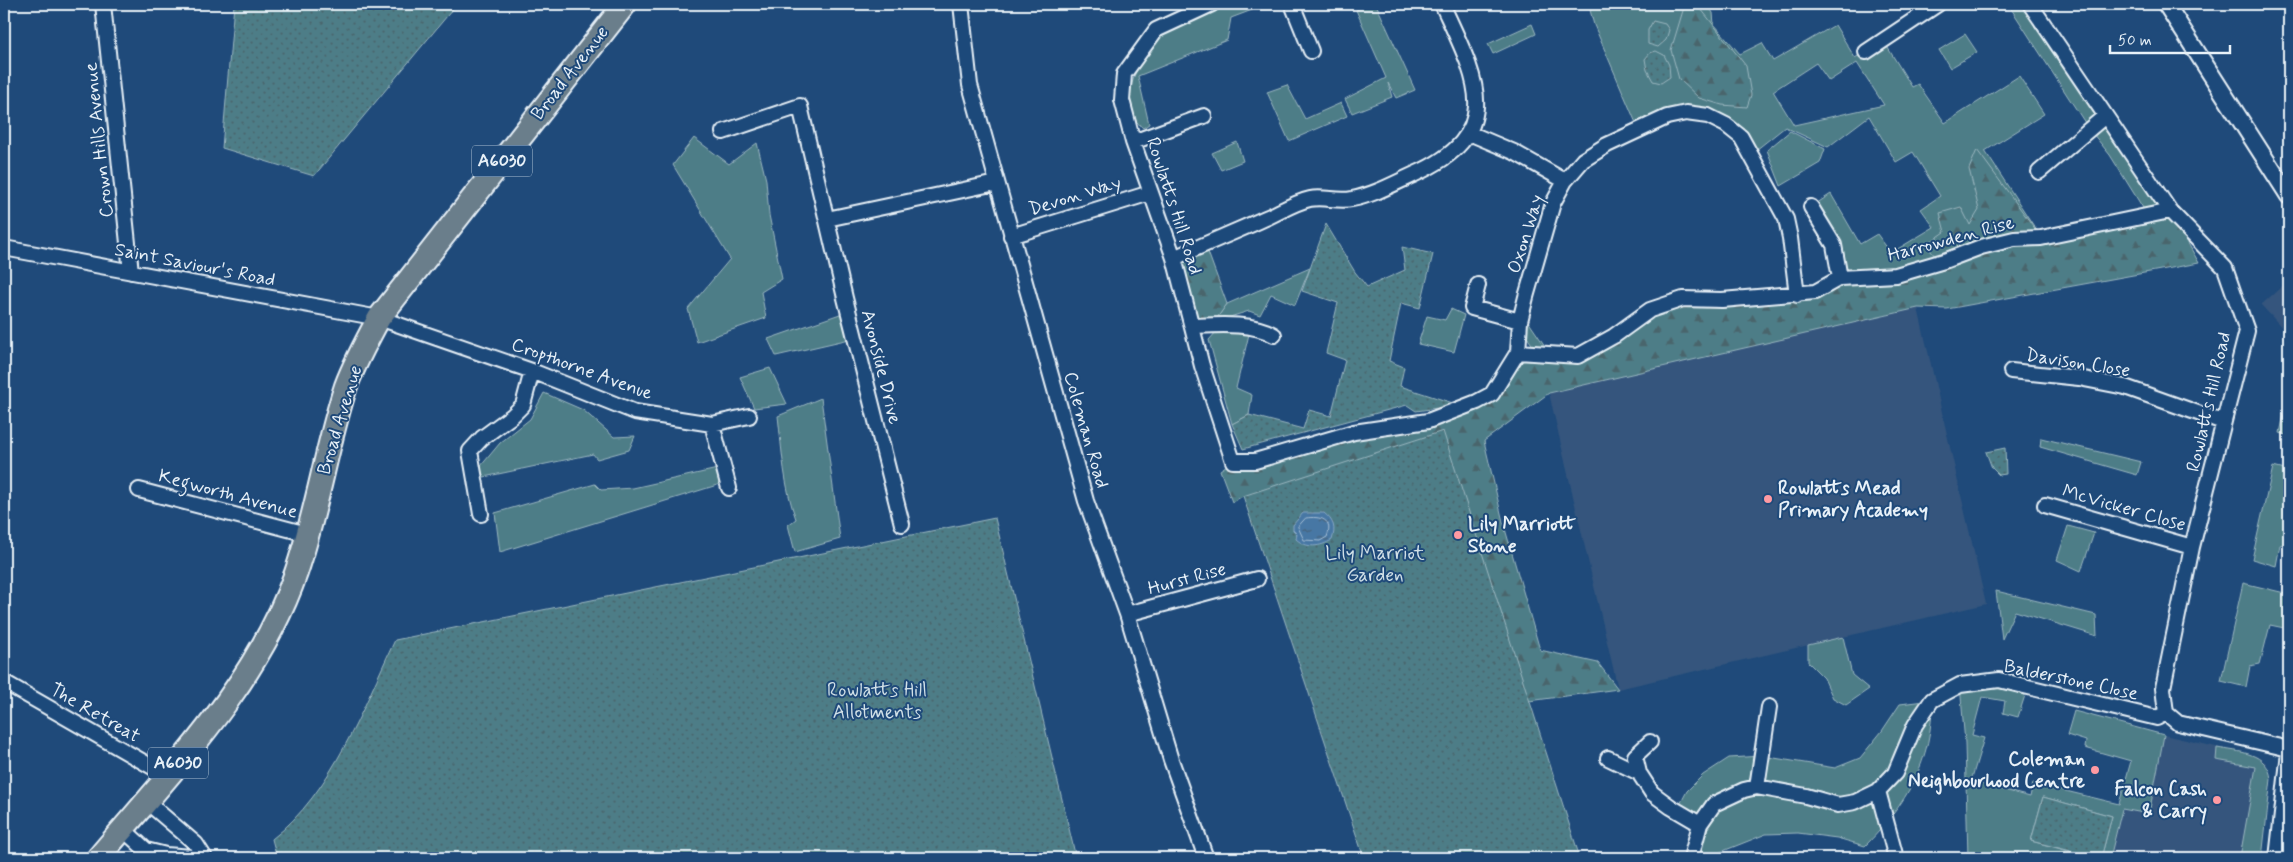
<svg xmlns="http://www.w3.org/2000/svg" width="2293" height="862" font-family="Mynerve,sans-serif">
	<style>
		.built { fill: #34557d }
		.grass { fill: #4e7d87; stroke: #9bb7c0; fill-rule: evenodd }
		.forest { fill: url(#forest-firs); stroke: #9bb7c0 }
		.park { fill: url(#park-dots); stroke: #9bb7c0 }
		.water { fill: url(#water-ripples); stroke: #87a8c6 }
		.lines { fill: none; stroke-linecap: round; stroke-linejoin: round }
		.shore { stroke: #a8c0d6; stroke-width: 1 }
		.minor-casing { stroke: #e8f1f8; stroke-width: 18 }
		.tertiary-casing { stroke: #e8f1f8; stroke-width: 20 }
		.trunk-casing { stroke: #e8f1f8; stroke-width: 26 }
		.minor { stroke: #1f4a7a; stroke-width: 14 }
		.tertiary { stroke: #1f4a7a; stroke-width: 16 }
		.trunk { stroke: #6b7e8b; stroke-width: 22 }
		.poi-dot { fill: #ff9aa2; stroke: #1f4a7a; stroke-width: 2 }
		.labels { text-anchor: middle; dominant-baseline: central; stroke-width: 4; stroke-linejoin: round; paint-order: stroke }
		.shield { fill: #1f4a7a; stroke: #acbfd2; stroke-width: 1 }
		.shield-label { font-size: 18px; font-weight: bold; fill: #e8f1f8 }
		.street-label { font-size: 19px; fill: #e8f1f8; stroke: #1f4a7a }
		.poi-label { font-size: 19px; font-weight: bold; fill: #e8f1f8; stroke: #1f4a7a; text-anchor: start }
		.park-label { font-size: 19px; fill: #d1e0e7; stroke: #1f4a7a }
	</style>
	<defs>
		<pattern id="forest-firs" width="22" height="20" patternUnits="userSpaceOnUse" patternTransform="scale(1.25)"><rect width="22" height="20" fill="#4e7d87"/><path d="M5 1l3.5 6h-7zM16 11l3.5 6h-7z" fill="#4a656c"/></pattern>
		<pattern id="park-dots" width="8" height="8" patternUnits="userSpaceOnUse" patternTransform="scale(1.25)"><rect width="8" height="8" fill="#4e7d87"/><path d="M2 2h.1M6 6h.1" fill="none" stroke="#4a656c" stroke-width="1.8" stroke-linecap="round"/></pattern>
		<pattern id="water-ripples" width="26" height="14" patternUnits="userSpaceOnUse" patternTransform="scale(1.25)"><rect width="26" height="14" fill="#4777a4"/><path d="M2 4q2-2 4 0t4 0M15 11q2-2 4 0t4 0" fill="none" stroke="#466077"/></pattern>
	</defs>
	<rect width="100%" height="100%" fill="#1f4a7a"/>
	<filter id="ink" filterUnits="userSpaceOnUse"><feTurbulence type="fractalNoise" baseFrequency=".02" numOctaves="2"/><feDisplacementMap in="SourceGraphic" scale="10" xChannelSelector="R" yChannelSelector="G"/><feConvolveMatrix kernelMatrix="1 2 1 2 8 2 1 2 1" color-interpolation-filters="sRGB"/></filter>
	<g filter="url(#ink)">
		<!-- built -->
		<path class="built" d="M 2289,280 L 2289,335 L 2261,305 Z
			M 1918,308 L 1986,604 L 1618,689 L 1549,393 Z
			M 2164,735 L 2256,756 L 2266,763 L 2271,779 L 2262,852 L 2235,858 L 2110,858 L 2122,809 L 2149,814 Z"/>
		<!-- grass -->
		<path class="grass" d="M 1228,4 L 1268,4 L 1231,18 L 1227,40 L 1138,76 L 1149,124 L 1143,128 C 1114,105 1139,54 1162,35 C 1177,21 1208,12 1228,4 Z
			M 1370,4 L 1376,4 L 1415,90 L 1396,98 L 1388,83 L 1392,97 L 1352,113 L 1345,99 L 1386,78 L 1356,10 Z
			M 1603,4 L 1707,4 L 1713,13 L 1714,24 L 1740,54 L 1762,43 L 1773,61 L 1835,25 L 1855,58 L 1883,40 L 1912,87 L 1918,84 L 1945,123 L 2019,76 L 2044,114 L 1985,151 L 2039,234 L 1914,270 L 1840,278 L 1837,258 L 1811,207 L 1831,194 L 1860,244 L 1877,234 L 1891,253 L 1934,227 L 1921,209 L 1940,196 L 1913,152 L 1896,162 L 1869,116 L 1828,147 L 1785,127 L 1751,154 L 1746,145 L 1697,114 L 1639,130 L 1594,25 L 1590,10 ZM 1816,63 L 1829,81 L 1857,63 L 1884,105 L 1794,125 L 1773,91 Z
			M 2008,4 L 2030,4 L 2170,211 L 2148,216 L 2110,155 L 2089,129 Z
			M 1532,24 L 1536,34 L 1493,54 L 1488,44 Z
			M 1965,34 L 1977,52 L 1950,68 L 1939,50 Z
			M 1287,85 L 1305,119 L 1341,103 L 1347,116 L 1289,141 L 1267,92 Z
			M 1790,131 L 1825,149 L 1820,163 L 1781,186 L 1767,150 Z
			M 694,138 L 729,164 L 757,143 L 766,180 L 769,215 L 782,279 L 761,292 L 766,318 L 697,342 L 688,309 L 730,259 L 673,165 Z
			M 1237,142 L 1243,161 L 1221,170 L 1212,153 Z
			M 1310,268 L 1295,305 L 1271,294 L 1260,315 L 1249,311 L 1214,322 L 1227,304 Z
			M 1451,309 L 1464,315 L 1454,352 L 1418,344 L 1427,316 L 1445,320 Z
			M 843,313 L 854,338 L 776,356 L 768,339 Z
			M 1528,321 L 1545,346 L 1533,345 C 1525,337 1526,331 1528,321 Z
			M 1250,330 L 1236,388 L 1252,395 L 1249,415 L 1232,424 L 1209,340 L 1217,331 Z
			M 770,368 L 787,404 L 754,408 L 740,377 Z
			M 2289,391 L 2289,436 L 2280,433 Z
			M 544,393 L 583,410 L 614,437 L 635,436 L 629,450 L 597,459 L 593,454 L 484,477 L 480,467 L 500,443 L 530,419 Z
			M 821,398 L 840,539 L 795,552 L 788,525 L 796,519 C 784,487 782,451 778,416 Z
			M 2041,438 L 2141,462 L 2137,475 L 2040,447 Z
			M 2273,467 L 2289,471 L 2289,542 L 2280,545 L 2276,566 L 2252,559 Z
			M 722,468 L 727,482 L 500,552 L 495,513 L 595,484 L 601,490 L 633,488 Z
			M 2068,526 L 2094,533 L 2081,571 L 2057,560 Z
			M 2243,583 L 2289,594 L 2289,629 L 2270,625 L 2260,664 L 2250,666 L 2246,687 L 2221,681 Z
			M 1996,591 L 2096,615 L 2097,636 L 2015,611 L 2002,639 Z
			M 1843,637 L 1852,675 L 1869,689 L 1846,705 L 1833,698 L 1824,678 L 1808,662 L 1808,645 Z
			M 1960,685 L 2028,686 L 2018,717 L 2003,713 L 2005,701 L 1982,697 L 1972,735 L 1984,738 L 1971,781 L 2030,797 L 2033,783 L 2119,804 L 2131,761 L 2085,748 L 2086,741 L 2067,735 L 2074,711 L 2164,735 L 2149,814 L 2122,809 L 2110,858 L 2101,858 L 2112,816 L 2043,797 L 2031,841 L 2091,857 L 2091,858 L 1968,858 L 1965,743 Z
			M 1932,700 C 1933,760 1906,805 1865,846 L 1837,838 L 1798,833 L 1766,834 L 1713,855 L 1694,852 L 1700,824 L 1677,810 L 1687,791 L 1703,775 L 1729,758 L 1762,756 L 1835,768 L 1860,758 L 1882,731 L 1900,704 Z
			M 2217,748 C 2239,752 2268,752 2271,779 L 2262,858 L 2235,858 L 2240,857 L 2256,767 L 2216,760 Z"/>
		<!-- forest -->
		<path class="forest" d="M 1685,4 L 1697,4 L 1746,66 L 1751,95 L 1747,107 L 1722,105 L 1699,98 L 1679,79 L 1671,50 Z
			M 1977,150 L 2039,234 L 2170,211 L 2199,263 L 1947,309 L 1918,308 L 1549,393 L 1484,441 L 1503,522 L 1540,650 L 1598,663 L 1618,689 L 1529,701 L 1461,489 L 1243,496 L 1232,502 L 1220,470 L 1233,461 L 1323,439 L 1361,439 L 1428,421 L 1477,402 L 1518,352 L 1578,356 L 1683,299 L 1797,295 L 1840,278 L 1940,262 L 1926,245 L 1945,232 L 1940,213 L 1961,207 L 1970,225 L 1979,210 L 1969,169 Z
			M 1205,244 L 1227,304 L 1212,325 L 1193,326 L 1174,260 Z"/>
		<!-- park -->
		<path class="park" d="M 234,4 L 457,4 L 314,176 L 222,148 Z
			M 1653,21 L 1665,24 L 1669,30 L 1666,40 L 1658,47 L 1648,44 L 1648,30 Z
			M 1656,51 L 1664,55 L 1669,65 L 1670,77 L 1661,83 L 1653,81 L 1647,70 L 1645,59 L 1650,53 Z
			M 1326,224 L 1355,272 L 1367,287 L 1405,270 L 1402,247 L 1433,254 L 1420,308 L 1401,303 L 1389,361 L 1404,367 L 1400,386 L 1459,405 L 1416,411 L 1407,405 L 1243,449 L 1232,424 L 1249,415 L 1303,429 L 1309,410 L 1331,416 L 1345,360 L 1326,353 L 1338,303 L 1302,291 Z
			M 1443,431 L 1580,858 L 1364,858 L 1243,496 Z
			M 2005,448 L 2006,474 L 1999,475 L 1992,468 L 1986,452 Z
			M 995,518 L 1076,858 L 277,858 L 272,839 C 332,793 363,707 395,640 Z
			M 2043,797 L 2112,816 L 2101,858 L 2091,858 L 2091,856 L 2031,841 Z"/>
		<!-- water -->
		<path class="water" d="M 1303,513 L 1324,513 C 1334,521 1336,528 1332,540 C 1320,547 1307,549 1296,539 L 1297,534 L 1293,530 L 1293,525 Z"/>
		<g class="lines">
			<!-- shore -->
			<path class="shore" d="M 1306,518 C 1320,516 1334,519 1327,537 L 1320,541 L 1304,540 L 1298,527 Z"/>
			<defs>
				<path id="minor" d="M 103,4 L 131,272
					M 961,4 L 970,85 L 1086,501 L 1127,614 L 1171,760 L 1206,858
					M 1212,4 L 1156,30 L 1124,74 L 1122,100 L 1133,142 L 1174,258 L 1202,366 L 1233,461 L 1255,461 L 1354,432 L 1428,421 L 1477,402 L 1492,394 L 1518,352 L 1520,321 L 1526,297 L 1553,203 L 1565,181 L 1583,160 L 1607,145 L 1667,117 L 1686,113 L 1708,116 L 1726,125 L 1741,137 L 1786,219 L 1790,238 L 1797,295
					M 1292,4 L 1311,51
					M 2030,4 L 2170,211 L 2225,268 L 2247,331 L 2192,547 L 2163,688 L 2166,713 L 2178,723 L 2289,749
					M 1866,52 L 1938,4
					M 723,132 L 800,106 L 845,298 L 902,524
					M 1469,133 L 1514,152 L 1565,181
					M 1133,142 L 1204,116
					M 2039,172 L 2105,116
					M 1811,207 L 1834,245 L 1840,278
					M 827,219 L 996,183
					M 1011,236 L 1150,193
					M 4,248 L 379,318 L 532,371 L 635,412 L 712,424 L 729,488
					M 1174,258 C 1205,244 1237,231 1268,217 C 1281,211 1296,202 1310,199 C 1323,196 1338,202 1352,199 C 1374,195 1395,183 1415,174 C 1509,132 1475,76 1442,4
					M 1478,285 L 1472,308 L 1520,321
					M 1193,326 C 1217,325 1252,322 1274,335
					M 1518,352 L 1578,356 L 1614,336 L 1650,310 L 1683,299 L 1722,300 L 1815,292 L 1840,278 L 1896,275 L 1944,261 L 1981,247 L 2014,239 L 2041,238 L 2170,211
					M 2011,371 L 2079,378 L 2125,387 L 2223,422
					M 712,424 L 749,416
					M 139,490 L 307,534
					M 2045,505 L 2192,547
					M 481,514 L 470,451 L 482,438 L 512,416 L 523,405 L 532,371
					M 1127,614 L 1257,579
					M 4,682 L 168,776
					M 1608,758 L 1639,773 L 1652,793 L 1671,807 L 1700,824
					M 1639,773 L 1635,756 L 1650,742
					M 1757,787 L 1769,707
					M 1878,791 L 1896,858
					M 147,802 L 196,844 L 205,858
					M 123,829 L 146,850 L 166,855 L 205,858
					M 1691,858 L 1700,824 L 1714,804 L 1744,790 L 1757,787 L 1806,796 L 1838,805 L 1855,802 L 1878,791 L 1895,773 L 1915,725 L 1932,700 L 1960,685 L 1999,680 L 2157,718 L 2166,713
					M 2277,858 L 2289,752"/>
				<path id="tertiary" d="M 2166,4 L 2289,196"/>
				<path id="trunk" d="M 98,858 C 172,770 258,683 296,573 C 317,512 326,447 346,386 C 355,362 367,340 379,318 L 625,4"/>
			</defs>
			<!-- minor casing -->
			<use href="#minor" class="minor-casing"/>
			<!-- tertiary casing -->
			<use href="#tertiary" class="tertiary-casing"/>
			<!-- trunk casing -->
			<use href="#trunk" class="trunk-casing"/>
			<!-- minor -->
			<use href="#minor" class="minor"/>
			<!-- tertiary -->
			<use href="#tertiary" class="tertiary"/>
			<!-- trunk -->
			<use href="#trunk" class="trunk"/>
		</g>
	</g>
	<!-- markers -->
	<g class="poi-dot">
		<circle cx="1768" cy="499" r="5"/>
		<circle cx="1458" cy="535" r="5"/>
		<circle cx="2095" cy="770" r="5"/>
		<circle cx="2217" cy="800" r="5"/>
	</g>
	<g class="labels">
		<!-- shield labels -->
		<g class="shield">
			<rect x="472" y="145.5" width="60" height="31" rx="4"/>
			<rect x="148" y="747.5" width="60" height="31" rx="4"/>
		</g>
		<g class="shield-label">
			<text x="502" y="161">A6030</text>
			<text x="178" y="763">A6030</text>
		</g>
		<!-- street labels -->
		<g class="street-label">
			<text transform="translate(570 73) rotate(-52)">Broad Avenue</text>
			<text transform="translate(99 140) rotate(-96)">Crown Hills Avenue</text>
			<text transform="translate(1075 196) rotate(-17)">Devon Way</text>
			<text transform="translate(1174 206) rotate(72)">Rowlatts Hill Road</text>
			<text transform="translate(1526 234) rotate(-72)">Oxon Way</text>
			<text transform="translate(1951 239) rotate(-15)">Harrowden Rise</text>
			<text transform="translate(195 265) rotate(11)">Saint Saviour's Road</text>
			<text transform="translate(2078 363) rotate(9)">Davison Close</text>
			<text transform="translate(881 367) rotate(76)">Avonside Drive</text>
			<text transform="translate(582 369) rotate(20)">Cropthorne Avenue</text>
			<text transform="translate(2209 402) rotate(-77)">Rowlatts Hill Road</text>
			<text transform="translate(340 420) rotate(-73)">Broad Avenue</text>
			<text transform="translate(1086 430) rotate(74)">Coleman Road</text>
			<text transform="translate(228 494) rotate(15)">Kegworth Avenue</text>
			<text transform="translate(2124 508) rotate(16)">McVicker Close</text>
			<text transform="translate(1187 579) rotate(-15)">Hurst Rise</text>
			<text transform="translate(2071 680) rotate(12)">Balderstone Close</text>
			<text transform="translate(95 713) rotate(30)">The Retreat</text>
		</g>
		<!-- poi labels -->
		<g class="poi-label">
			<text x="1778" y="488">Rowlatts Mead<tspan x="1778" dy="22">Primary Academy</tspan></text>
			<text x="1468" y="524">Lily Marriott<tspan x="1468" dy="22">Stone</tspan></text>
			<text x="2085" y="759" text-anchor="end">Coleman<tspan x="2085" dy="22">Neighbourhood Centre</tspan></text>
			<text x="2207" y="789" text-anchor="end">Falcon Cash<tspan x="2207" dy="22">&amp; Carry</tspan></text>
		</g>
		<!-- park labels -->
		<g class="park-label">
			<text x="1375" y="553">Lily Marriot<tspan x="1375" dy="22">Garden</tspan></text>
			<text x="877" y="690">Rowlatts Hill<tspan x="877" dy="22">Allotments</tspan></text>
		</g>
	</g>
	<!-- margin -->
	<rect width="2293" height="862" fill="none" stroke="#1f4a7a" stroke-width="20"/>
	<rect x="10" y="10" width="2273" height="842" fill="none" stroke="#e8f1f8" stroke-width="2" filter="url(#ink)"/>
	<!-- scale -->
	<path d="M2110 45v8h120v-8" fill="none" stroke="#e8f1f8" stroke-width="2.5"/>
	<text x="2118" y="45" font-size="15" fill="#e8f1f8" stroke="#1f4a7a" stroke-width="4" paint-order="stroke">50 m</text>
</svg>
